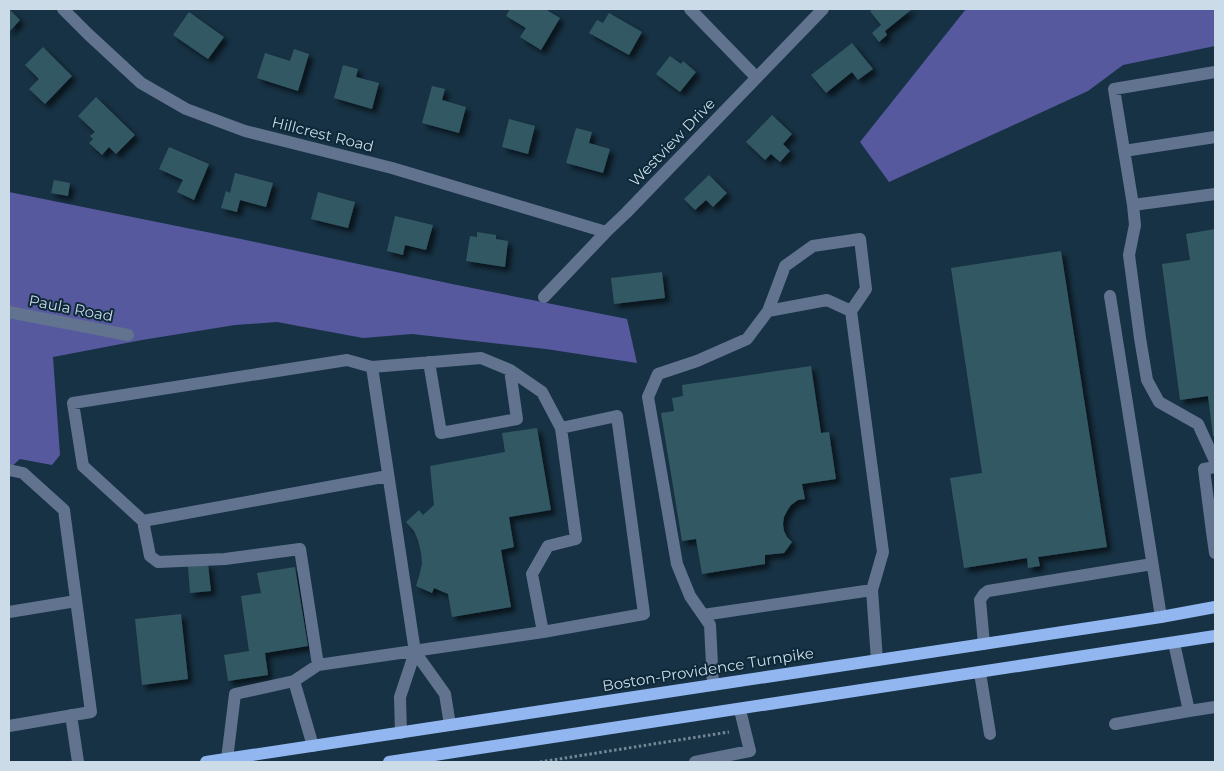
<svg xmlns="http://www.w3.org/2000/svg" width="1224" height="771" font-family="Montserrat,sans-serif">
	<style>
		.forest { fill: #57599e }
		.building { fill: #335863; filter: url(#shadow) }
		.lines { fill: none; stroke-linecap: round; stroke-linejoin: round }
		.path { stroke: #738897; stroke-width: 3; stroke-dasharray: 2.5 2.5; stroke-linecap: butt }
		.minor { stroke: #61738f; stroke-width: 12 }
		.major { stroke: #92b6f0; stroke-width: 12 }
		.labels { text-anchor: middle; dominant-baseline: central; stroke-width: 4; stroke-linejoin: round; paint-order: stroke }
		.street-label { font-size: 15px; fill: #cbdbe7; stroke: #0c2839 }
	</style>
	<defs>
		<filter id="shadow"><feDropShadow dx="4.5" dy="4.5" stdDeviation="2.5" flood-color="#0009"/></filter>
	</defs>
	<rect width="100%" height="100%" fill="#173244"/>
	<!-- forest -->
	<path class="forest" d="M 966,9 L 1215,9 L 1215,46 L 1123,65 L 1088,91 L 889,182 L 860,142 Z
		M 9,192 L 241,239 L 457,285 L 627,319 L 637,363 L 546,349 L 412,334 L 363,338 L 277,322 L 235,325 L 142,340 L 53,357 L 60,455 L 52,465 L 20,459 L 9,469 Z"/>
	<!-- building -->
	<path class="building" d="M 9,9 L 20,20 L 9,32 Z
		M 510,9 L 545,9 L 560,18 L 541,50 L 520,37 L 526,28 L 506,16 Z
		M 873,9 L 912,9 L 885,31 L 887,35 L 879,42 L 872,33 L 881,25 L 870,11 Z
		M 189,12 L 224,37 L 208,59 L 173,35 Z
		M 609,13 L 642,32 L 629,55 L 589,33 L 597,20 L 603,23 Z
		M 852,43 L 873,69 L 858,80 L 852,72 L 826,93 L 811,75 Z
		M 43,47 L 72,76 L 45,104 L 29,89 L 39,79 L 25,65 Z
		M 294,49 L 309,54 L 298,91 L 257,78 L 265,53 L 290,61 Z
		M 670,56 L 681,64 L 683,61 L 696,72 L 680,92 L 656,74 Z
		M 343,65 L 358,69 L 356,77 L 379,83 L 372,109 L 334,98 Z
		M 432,86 L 445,89 L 442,100 L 466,107 L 459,133 L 422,123 Z
		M 96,97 L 135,135 L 116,154 L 109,147 L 102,155 L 89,143 L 93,139 L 90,136 L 95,132 L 78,116 Z
		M 772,115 L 792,134 L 783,144 L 790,151 L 780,162 L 771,154 L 765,160 L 746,142 Z
		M 509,119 L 535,126 L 528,154 L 502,147 Z
		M 576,128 L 592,132 L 589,143 L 610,149 L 603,173 L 566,163 Z
		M 169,147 L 209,164 L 194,200 L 177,192 L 183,180 L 159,169 Z
		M 235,173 L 273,183 L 266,207 L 240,200 L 237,212 L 221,208 L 226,191 L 230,193 Z
		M 709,175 L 727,193 L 713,207 L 706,200 L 695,210 L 684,199 Z
		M 54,180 L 70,183 L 68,196 L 51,193 Z
		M 318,192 L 355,202 L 348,228 L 311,219 Z
		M 395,216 L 433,225 L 426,250 L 405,245 L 403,255 L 387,251 Z
		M 1215,229 L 1215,436 L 1213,436 L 1208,396 L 1180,400 L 1162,264 L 1190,260 L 1186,234 Z
		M 477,232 L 496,235 L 496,239 L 508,241 L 505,267 L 466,261 L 470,236 L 477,237 Z
		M 1061,251 L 1107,547 L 1038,557 L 1040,566 L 1028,568 L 1027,558 L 964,568 L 950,478 L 982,473 L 951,268 Z
		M 662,272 L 665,298 L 614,304 L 611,278 Z
		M 811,366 L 821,433 L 829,432 L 836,479 L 802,484 L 805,499 L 798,500 L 791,505 L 787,511 L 784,517 L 783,524 L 784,531 L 787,537 L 792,542 L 784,553 L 765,555 L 765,564 L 702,574 L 696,539 L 682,541 L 661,413 L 674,411 L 672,398 L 683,396 L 682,385 Z
		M 537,428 L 551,510 L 509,517 L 514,547 L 501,550 L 511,607 L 452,617 L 448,594 L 434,588 L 432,593 L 416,586 L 420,573 L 422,563 L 421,553 L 418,540 L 414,531 L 406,522 L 419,510 L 423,515 L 434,505 L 430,466 L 505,452 L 502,433 Z
		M 208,564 L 211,591 L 190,593 L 188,566 Z
		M 295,567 L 308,646 L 265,653 L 268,675 L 228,681 L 224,655 L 249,651 L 241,596 L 261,593 L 257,573 Z
		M 181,614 L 188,679 L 142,685 L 135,619 Z"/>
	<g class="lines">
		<!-- path -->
		<path class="path" d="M 540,762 L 729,732"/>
		<!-- minor -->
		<path class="minor" d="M 63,9 L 88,34 L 141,83 L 186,109 L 245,131 L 392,168 L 606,232
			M 690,9 L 756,77
			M 1215,72 L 1114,89 L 1133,205 L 1215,194
			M 1124,151 L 1215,137
			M 1133,205 L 1135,225 L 1129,255 L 1140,338 L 1147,380 L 1159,402 L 1198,424 L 1215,461
			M 1110,296 L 1161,617
			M 544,297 L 606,232 L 626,213 L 823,9
			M 768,311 L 827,300 L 851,311
			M 9,312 L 128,335
			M 429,362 L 441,433 L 517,419 L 510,370
			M 9,470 L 23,473 L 64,510 L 91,712 L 9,726
			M 388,476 L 143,521 L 150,556 L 158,562 L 225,559 L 300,549 L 318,665 L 543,632 L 644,614 L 617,416 L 561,428
			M 143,521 L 83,466 L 73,403 L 347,360 L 372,367
			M 1215,531 L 1212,532 L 1215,553
			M 1212,532 L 1204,469 L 1215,467
			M 9,612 L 76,601
			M 703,615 L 872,590
			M 1174,643 L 1189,711 L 1215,707
			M 984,644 L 980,600 L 984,594 L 988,591 L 1152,564
			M 415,652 L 445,694 L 450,725
			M 980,673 L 990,734
			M 294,681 L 313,746
			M 713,685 L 710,625 L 690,596 L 677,564 L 648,397 L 658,374 L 697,361 L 747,339 L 768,311 L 785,266 L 813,246 L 860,239 L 866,289 L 851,311 L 883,552 L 872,590 L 877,660
			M 71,715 L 78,762
			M 1115,724 L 1189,711
			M 401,733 L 400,697 L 415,652 L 372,367 L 481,358 L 510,370 L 542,392 L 561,428 L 576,539 L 548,546 L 532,574 L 543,632
			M 227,759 L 235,694 L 294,681 L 318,665
			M 695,762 L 750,751 L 740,710"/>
		<!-- major -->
		<path class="major" d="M 206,762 L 1161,617 L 1215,607
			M 389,762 L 1215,636"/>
	</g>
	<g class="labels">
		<!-- street labels -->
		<g class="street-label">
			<text transform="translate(323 134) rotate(14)">Hillcrest Road</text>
			<text transform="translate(672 142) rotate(-46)">Westview Drive</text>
			<text transform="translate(71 308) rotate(11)">Paula Road</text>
			<text transform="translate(708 669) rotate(-9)">Boston-Providence Turnpike</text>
		</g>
	</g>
	<!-- border -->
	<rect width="1224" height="771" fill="none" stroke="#cbdbe7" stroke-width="20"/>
</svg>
